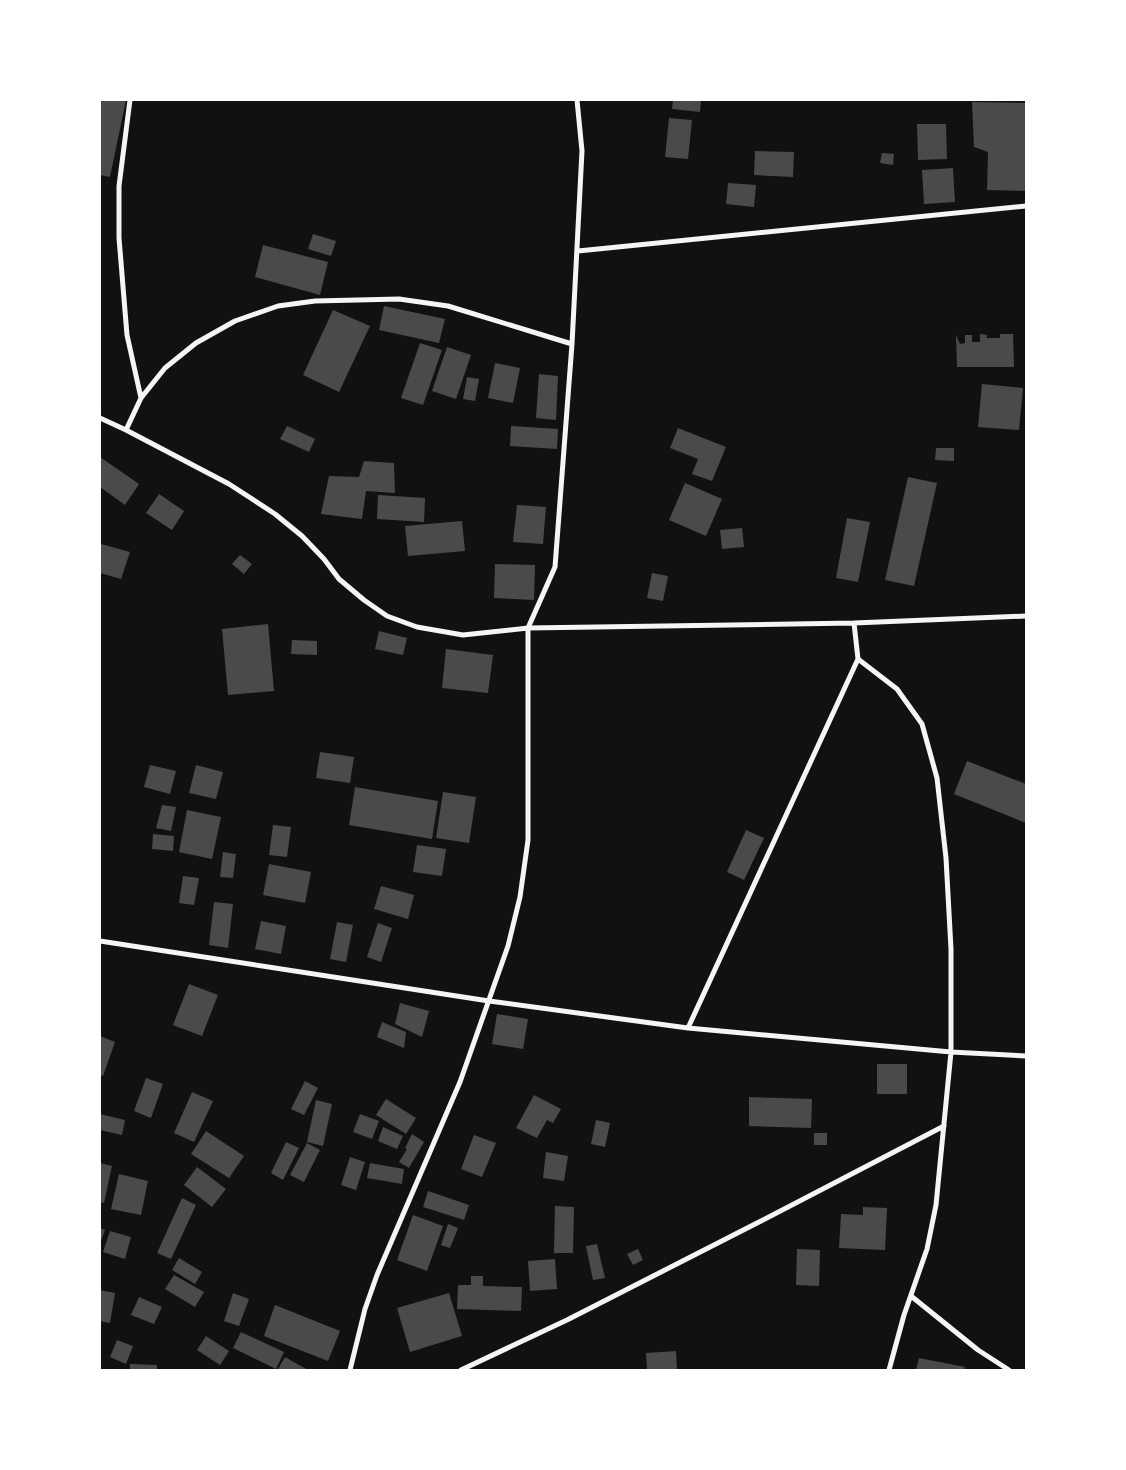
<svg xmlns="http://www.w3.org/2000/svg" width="1126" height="1470" font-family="Manrope,sans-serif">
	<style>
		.building { fill: #4a4a4a }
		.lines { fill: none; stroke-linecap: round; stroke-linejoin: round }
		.minor { stroke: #f5f5f5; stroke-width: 5 }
	</style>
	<rect width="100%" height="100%" fill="#111"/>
	<!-- building -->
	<path class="building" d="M 100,100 L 126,100 L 110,177 L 100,175 Z
		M 673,100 L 701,100 L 700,112 L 672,109 Z
		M 972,102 L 1026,103 L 1026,191 L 987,190 L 988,152 L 974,147 Z
		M 669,118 L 692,120 L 688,159 L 665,157 Z
		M 917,124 L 946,124 L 947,159 L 918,160 Z
		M 755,151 L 794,152 L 793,177 L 754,175 Z
		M 882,153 L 894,154 L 893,165 L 880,163 Z
		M 953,168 L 955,202 L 924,204 L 922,170 Z
		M 728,183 L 756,185 L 754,207 L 726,204 Z
		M 313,234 L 336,241 L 331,256 L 308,249 Z
		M 263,245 L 328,262 L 320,295 L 255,277 Z
		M 384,306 L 445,319 L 439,343 L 379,330 Z
		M 333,310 L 370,326 L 339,392 L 303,375 Z
		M 980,334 L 987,335 L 987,338 L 1000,338 L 1000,334 L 1013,334 L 1014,367 L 957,367 L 956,335 L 960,344 L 965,343 L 965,335 L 972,335 L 972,342 L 980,342 Z
		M 420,343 L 442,350 L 423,405 L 401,398 Z
		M 447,347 L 471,355 L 456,399 L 432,391 Z
		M 495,363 L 520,368 L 513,403 L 488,398 Z
		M 539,374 L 558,376 L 556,420 L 536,418 Z
		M 467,377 L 479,379 L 475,401 L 463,399 Z
		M 982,384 L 1023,388 L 1019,430 L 978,427 Z
		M 287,426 L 315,439 L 309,452 L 280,439 Z
		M 511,426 L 558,429 L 557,449 L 510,446 Z
		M 678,428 L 726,447 L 712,481 L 692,474 L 698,459 L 670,448 Z
		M 936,448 L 954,448 L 954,461 L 935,460 Z
		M 100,457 L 139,484 L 125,505 L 100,487 Z
		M 364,461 L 394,463 L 395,493 L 366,491 L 362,519 L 321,514 L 329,476 L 359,477 Z
		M 908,477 L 937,483 L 914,586 L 885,580 Z
		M 685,483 L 722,499 L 706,536 L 669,520 Z
		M 159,494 L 184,511 L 172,530 L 146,513 Z
		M 378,495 L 425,498 L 424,522 L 377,519 Z
		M 517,505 L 546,507 L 543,544 L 513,542 Z
		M 847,518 L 870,522 L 858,582 L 836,578 Z
		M 462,521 L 465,551 L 408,556 L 405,526 Z
		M 742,528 L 744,547 L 722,549 L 720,530 Z
		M 101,544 L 130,552 L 121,579 L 100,573 Z
		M 240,555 L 252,564 L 244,574 L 232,564 Z
		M 495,564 L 535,565 L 534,600 L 494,598 Z
		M 652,573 L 668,576 L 663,601 L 647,598 Z
		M 268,624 L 274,691 L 228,695 L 222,629 Z
		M 379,631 L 407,638 L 403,655 L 375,649 Z
		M 292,640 L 317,641 L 317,655 L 291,654 Z
		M 446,649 L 493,655 L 488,693 L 442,688 Z
		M 320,752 L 354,757 L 350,783 L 316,778 Z
		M 967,761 L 1026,784 L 1026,823 L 954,794 Z
		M 150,765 L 176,771 L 170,794 L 144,787 Z
		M 196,765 L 223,772 L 216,799 L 189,793 Z
		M 355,787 L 438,801 L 432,839 L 349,825 Z
		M 443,792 L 476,797 L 469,843 L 436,838 Z
		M 162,805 L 176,807 L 171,831 L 156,828 Z
		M 187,810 L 221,817 L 212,859 L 179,852 Z
		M 273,825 L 291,827 L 287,857 L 269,855 Z
		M 746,830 L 764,838 L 744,880 L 727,872 Z
		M 153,834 L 174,836 L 173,851 L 152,849 Z
		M 417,845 L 446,849 L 442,876 L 413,872 Z
		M 223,852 L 236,854 L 233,878 L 220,877 Z
		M 269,864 L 311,872 L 305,903 L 263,895 Z
		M 183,876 L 199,878 L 194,905 L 179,903 Z
		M 381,886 L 414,895 L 408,919 L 374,909 Z
		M 214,902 L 233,904 L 228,948 L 209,945 Z
		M 261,921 L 286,926 L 281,954 L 255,949 Z
		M 337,922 L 353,925 L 346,962 L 330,959 Z
		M 378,923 L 392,928 L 381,962 L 367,957 Z
		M 189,984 L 218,995 L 202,1036 L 173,1025 Z
		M 400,1003 L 429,1011 L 422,1037 L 395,1024 Z
		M 497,1014 L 528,1019 L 523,1049 L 492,1044 Z
		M 382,1022 L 406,1032 L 404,1048 L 377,1037 Z
		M 100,1036 L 115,1042 L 103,1076 L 100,1075 Z
		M 877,1064 L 907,1064 L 907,1094 L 877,1094 Z
		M 146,1078 L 163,1084 L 151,1118 L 134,1111 Z
		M 305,1081 L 318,1088 L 304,1115 L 291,1109 Z
		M 192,1092 L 213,1101 L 194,1142 L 174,1133 Z
		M 534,1095 L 561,1109 L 553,1123 L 547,1120 L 537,1138 L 516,1128 Z
		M 749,1097 L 812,1099 L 811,1128 L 749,1126 Z
		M 386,1099 L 416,1118 L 406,1134 L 376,1115 Z
		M 316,1100 L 332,1104 L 323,1146 L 307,1142 Z
		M 100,1114 L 125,1120 L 122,1135 L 100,1130 Z
		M 360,1114 L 379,1121 L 372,1139 L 353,1132 Z
		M 596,1120 L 610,1123 L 605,1147 L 591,1144 Z
		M 383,1127 L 403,1136 L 397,1149 L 378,1141 Z
		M 206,1131 L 244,1156 L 229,1178 L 191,1154 Z
		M 814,1133 L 827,1133 L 827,1145 L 814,1145 Z
		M 412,1134 L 424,1142 L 409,1168 L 399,1162 L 407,1149 L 405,1148 Z
		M 474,1135 L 496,1143 L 482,1177 L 461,1169 Z
		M 286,1142 L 299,1148 L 283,1180 L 271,1173 Z
		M 307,1143 L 320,1150 L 304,1182 L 290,1175 Z
		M 546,1152 L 568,1156 L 564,1181 L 543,1178 Z
		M 350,1157 L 365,1162 L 356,1190 L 341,1185 Z
		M 100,1163 L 112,1166 L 104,1203 L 100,1202 Z
		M 370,1163 L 404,1169 L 402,1184 L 367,1178 Z
		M 197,1167 L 226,1189 L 212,1207 L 184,1185 Z
		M 119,1174 L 148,1181 L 141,1215 L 111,1209 Z
		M 428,1191 L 469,1205 L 464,1220 L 423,1207 Z
		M 182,1198 L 196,1205 L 171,1259 L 157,1253 Z
		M 555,1206 L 574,1207 L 573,1253 L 554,1253 Z
		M 863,1207 L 887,1208 L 885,1250 L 839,1248 L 841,1214 L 863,1215 Z
		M 413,1215 L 443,1226 L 427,1271 L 397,1260 Z
		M 448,1224 L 458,1228 L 450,1248 L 441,1245 Z
		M 100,1228 L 105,1230 L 100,1244 Z
		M 110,1231 L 131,1237 L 125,1259 L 103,1252 Z
		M 597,1244 L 605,1278 L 593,1280 L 586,1246 Z
		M 638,1249 L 643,1260 L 633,1265 L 627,1254 Z
		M 797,1249 L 820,1250 L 819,1286 L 796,1285 Z
		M 179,1258 L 202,1272 L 195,1284 L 172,1270 Z
		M 555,1259 L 557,1289 L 530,1291 L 528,1261 Z
		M 174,1275 L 204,1292 L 195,1307 L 165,1289 Z
		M 471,1276 L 483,1276 L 483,1286 L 522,1287 L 521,1311 L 457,1309 L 458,1285 L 471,1285 Z
		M 100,1290 L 115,1293 L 110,1323 L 100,1321 Z
		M 233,1293 L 249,1299 L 239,1326 L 224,1321 Z
		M 449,1293 L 462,1336 L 410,1352 L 397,1308 Z
		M 139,1297 L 162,1307 L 154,1324 L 131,1315 Z
		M 275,1305 L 340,1331 L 328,1361 L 264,1336 Z
		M 241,1332 L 284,1352 L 276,1369 L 233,1348 Z
		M 206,1336 L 229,1351 L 220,1365 L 197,1350 Z
		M 117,1340 L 133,1346 L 126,1364 L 110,1357 Z
		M 676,1351 L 677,1370 L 647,1370 L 646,1353 Z
		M 285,1357 L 308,1370 L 278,1369 Z
		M 919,1358 L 965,1367 L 964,1370 L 916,1370 Z
		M 130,1364 L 157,1365 L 157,1370 L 130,1370 Z"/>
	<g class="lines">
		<!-- minor -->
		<path class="minor" d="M 130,100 L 119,186 L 119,238 L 127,335 L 141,398
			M 578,251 L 1026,206
			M 100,418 L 126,430 L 229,484 L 275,514 L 302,536 L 324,559 L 339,579 L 364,600 L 387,616 L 417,627 L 463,635 L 528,628 L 854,623 L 1026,616
			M 126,430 L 141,398 L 165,368 L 196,343 L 235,321 L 278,306 L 315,301 L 399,299 L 448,306 L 572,344
			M 858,659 L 897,689 L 922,724 L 937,778 L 946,858 L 951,949 L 951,1052 L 936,1205 L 927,1249 L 904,1315 L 889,1370
			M 100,941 L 489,1001 L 688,1028 L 951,1052 L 1026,1056
			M 688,1028 L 858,659 L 854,623
			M 911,1296 L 978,1350 L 1009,1370
			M 350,1370 L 365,1309 L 377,1275 L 460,1082 L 508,946 L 520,897 L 528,840 L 528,628 L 555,567 L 572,344 L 582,151 L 577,100
			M 461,1370 L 567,1320 L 761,1221 L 944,1126"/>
	</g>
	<!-- border -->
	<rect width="1126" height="1470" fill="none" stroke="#ffffff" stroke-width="202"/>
</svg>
